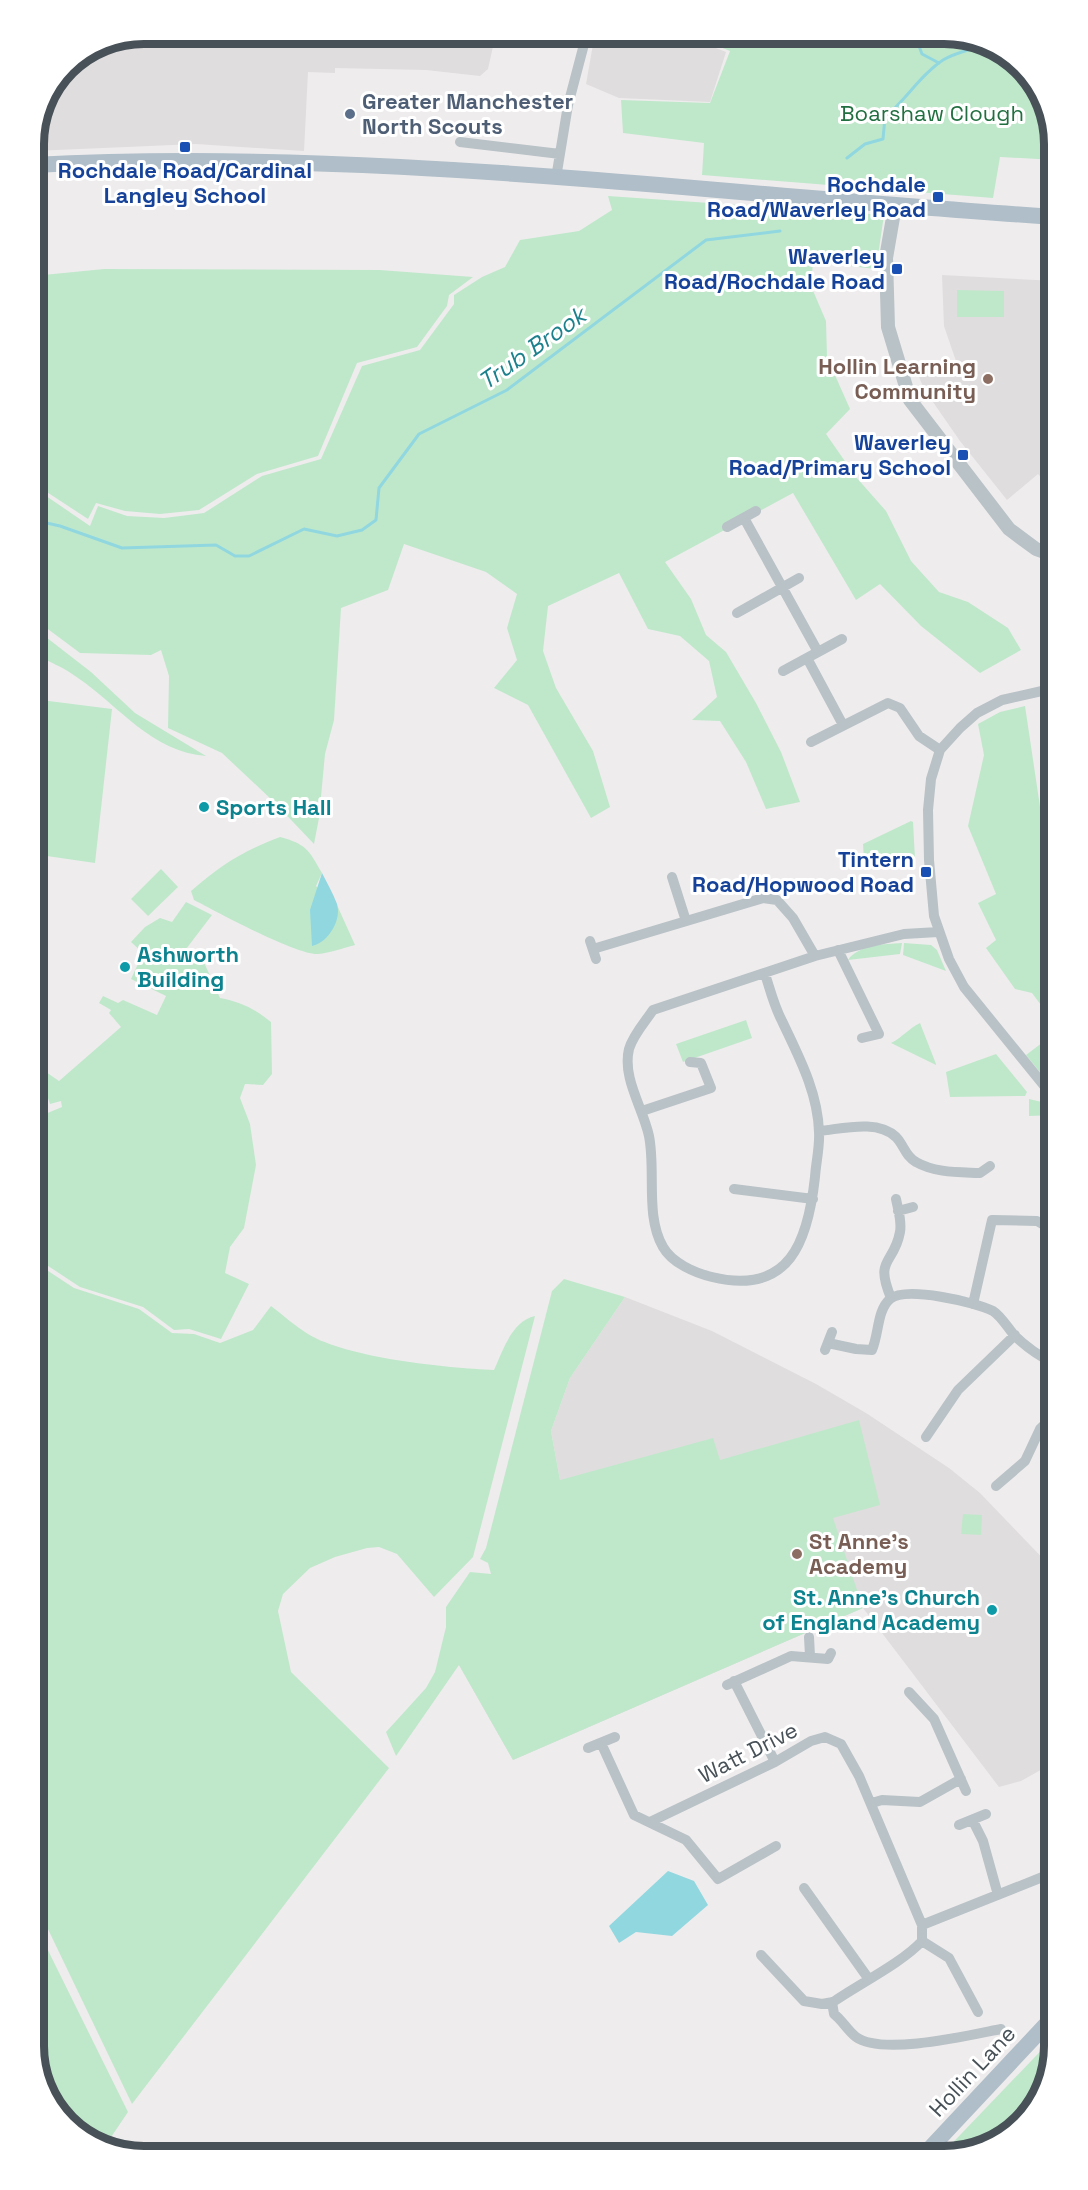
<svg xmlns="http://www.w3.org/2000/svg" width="1088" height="2190" font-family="'Space Grotesk',sans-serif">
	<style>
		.education { fill: #e0ddde }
		.green { fill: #bfe8cb }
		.water { fill: #91d7e0 }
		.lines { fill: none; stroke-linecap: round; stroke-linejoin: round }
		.stream { stroke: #91d7e0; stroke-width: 3 }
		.minor { stroke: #b9c2c7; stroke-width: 10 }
		.tertiary { stroke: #b9c2c7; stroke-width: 14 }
		.primary { stroke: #afbec8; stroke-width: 16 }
		.service-dot { fill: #5c6f8a; stroke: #fff; stroke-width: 2 }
		.transit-dot { fill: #1a4fb4; stroke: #fff; stroke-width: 2 }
		.education-dot { fill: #8d6e63; stroke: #fff; stroke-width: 2 }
		.culture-dot { fill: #0f9aa8; stroke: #fff; stroke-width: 2 }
		.labels { text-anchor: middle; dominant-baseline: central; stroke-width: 6; stroke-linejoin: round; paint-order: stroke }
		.service-label { font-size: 22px; font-weight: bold; fill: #4e5e75; stroke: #fff; text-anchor: start }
		.park-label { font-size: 22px; fill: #216f40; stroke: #fff }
		.transit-label { font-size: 22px; font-weight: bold; fill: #164399; stroke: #fff; text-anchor: end }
		.education-label { font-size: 22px; font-weight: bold; fill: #785e54; stroke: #fff; text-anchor: end }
		.culture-label { font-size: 22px; font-weight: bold; fill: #0d838f; stroke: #fff; text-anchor: start }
		.street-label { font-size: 22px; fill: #475157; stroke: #fff }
		.water-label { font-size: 24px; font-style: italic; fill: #1c818d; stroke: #fff }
		.rim { fill: none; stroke: #475157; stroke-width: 8 }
	</style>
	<rect width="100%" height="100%" fill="#efeced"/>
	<!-- education -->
	<path class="education" d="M 144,33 L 496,33 L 488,69 L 480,76 L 426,70 L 335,68 L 335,73 L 308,72 L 304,151 L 196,144 L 33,151 L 33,137 L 66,65 L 102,41 Z
		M 595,33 L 678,33 L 726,52 L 710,102 L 619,98 L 586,84 Z
		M 942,275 L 1055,281 L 1055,492 L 1038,474 L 1007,500 L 960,441 L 924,389 L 916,369 L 958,367 L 944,326 Z
		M 625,1297 L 712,1331 L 816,1384 L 866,1413 L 949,1468 L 980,1493 L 1055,1571 L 1055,1762 L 1021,1781 L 999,1787 L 863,1608 L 513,1760 L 459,1665 L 560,1480 L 551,1431 L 570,1378 Z"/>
	<!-- green -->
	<path class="green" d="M 686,33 L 952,33 L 1011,56 L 1047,102 L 1055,144 L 1055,160 L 1000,157 L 993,198 L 702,175 L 704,143 L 623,133 L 621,100 L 710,103 L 730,51 Z
		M 608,196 L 884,215 L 876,269 L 813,262 L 811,286 L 826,321 L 827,357 L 850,409 L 826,434 L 856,477 L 886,511 L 911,561 L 939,592 L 968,602 L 1008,628 L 1021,650 L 980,673 L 921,626 L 880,584 L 856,600 L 793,493 L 665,562 L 691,599 L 706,635 L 726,652 L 756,703 L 781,752 L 800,802 L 766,809 L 746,762 L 720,721 L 692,720 L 717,697 L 709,661 L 680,636 L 648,629 L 619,573 L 548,606 L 543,651 L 556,688 L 593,751 L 610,807 L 591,818 L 528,705 L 494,688 L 517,660 L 507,628 L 517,594 L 486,572 L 404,544 L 388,590 L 341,608 L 334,720 L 325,754 L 319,818 L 314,844 L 273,801 L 222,753 L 168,728 L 169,676 L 161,650 L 151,655 L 80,653 L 33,618 L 33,487 L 90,526 L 98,506 L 127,516 L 164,518 L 204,513 L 262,476 L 321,459 L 362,366 L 420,350 L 454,304 L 454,295 L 482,277 L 505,267 L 520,240 L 579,231 L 612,210 Z
		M 104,269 L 380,270 L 473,277 L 449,295 L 447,306 L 417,347 L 357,363 L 318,456 L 257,474 L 199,510 L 160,514 L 125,511 L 96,503 L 88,519 L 33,483 L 33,276 Z
		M 957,290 L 1004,291 L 1004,317 L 957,317 Z
		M 33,627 L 91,672 L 135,713 L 206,756 C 152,752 120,707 78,678 C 65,668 48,661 33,654 Z
		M 33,699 L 112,709 L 95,863 L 33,854 Z
		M 1025,706 L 1042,820 L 1055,818 L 1055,1024 L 1032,993 L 1015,989 L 986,948 L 996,940 L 978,903 L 996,894 L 968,826 L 984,755 L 978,724 L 1000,712 Z
		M 911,821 L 913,822 L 915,859 L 864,861 L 863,844 Z
		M 280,837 C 306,844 309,850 322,873 L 316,886 L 338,910 L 337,905 L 355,945 C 343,948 330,953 318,954 C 296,955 217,912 194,900 L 191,891 C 223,864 241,852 280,837 Z
		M 161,869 L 178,887 L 148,916 L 131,899 Z
		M 186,902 L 212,915 L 183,953 L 202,958 L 220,998 C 241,1002 255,1009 271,1022 L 272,1074 L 263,1085 L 245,1084 L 240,1098 L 250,1124 L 256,1165 L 244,1228 L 230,1247 L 225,1273 L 249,1284 L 221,1339 L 189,1329 L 174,1330 L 143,1307 L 80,1287 L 33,1256 L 33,1119 L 62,1107 L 61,1101 L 50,1104 L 40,1075 L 46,1072 L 59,1081 L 121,1027 L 109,1013 L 111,1010 L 99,1003 L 103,996 L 118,1003 L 123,1000 L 157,1015 L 166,996 L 131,979 L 143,953 L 131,942 L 145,927 L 160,918 L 172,922 Z
		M 902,943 L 900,954 L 848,960 C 858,945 884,944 902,943 Z
		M 904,943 L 931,945 L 937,950 L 946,971 L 903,955 Z
		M 746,1020 L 752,1038 L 683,1062 L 676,1044 Z
		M 920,1023 L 936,1064 L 936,1065 L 891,1043 C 903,1037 908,1029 920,1023 Z
		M 1055,1033 L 1055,1091 L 1026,1055 Z
		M 996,1054 L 1027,1092 L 1025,1096 L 950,1097 L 946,1072 Z
		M 1029,1099 L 1046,1103 L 1055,1115 L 1029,1116 Z
		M 33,1261 L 74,1288 L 139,1309 L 172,1333 L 194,1334 L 220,1343 L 253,1330 L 271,1306 C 283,1315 295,1326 308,1334 C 347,1358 447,1368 494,1370 C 503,1350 512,1321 535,1316 L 473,1557 L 434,1597 L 397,1554 L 379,1547 L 367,1548 L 335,1557 L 310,1568 L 283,1594 L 278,1611 L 291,1672 L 389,1768 L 132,2104 L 33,1898 Z
		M 564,1279 L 625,1297 L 570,1378 L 551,1431 L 560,1480 L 713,1438 L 720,1460 L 859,1420 L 880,1505 L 833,1518 L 863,1608 L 513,1760 L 459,1665 L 396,1756 L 386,1732 L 426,1688 L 435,1672 L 446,1627 L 446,1607 L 470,1572 L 491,1574 L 488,1563 L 480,1559 L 486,1548 L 552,1291 Z
		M 963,1514 L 982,1515 L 981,1535 L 961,1534 Z
		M 33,1920 L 128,2112 L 105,2146 L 82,2138 L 41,2088 L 33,2046 Z
		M 1055,2036 L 1055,2047 L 1036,2108 L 986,2149 L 939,2157 Z"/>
	<!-- water -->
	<path class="water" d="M 322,873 C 327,883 333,893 337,904 C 342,920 328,943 312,946 L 310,910 Z
		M 668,1871 L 694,1881 L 708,1905 L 672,1936 L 636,1932 L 619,1943 L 609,1926 Z"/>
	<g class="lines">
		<!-- stream -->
		<path class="stream" d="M 914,33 L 922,54 L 939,63
			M 847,158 L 865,144 L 883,139 L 885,117 C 906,100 920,75 943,60 C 954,53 970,50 983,45
			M 33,520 L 60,526 L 122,548 L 216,545 L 235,556 L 249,556 L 304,529 L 337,536 L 362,530 L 376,520 L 379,488 L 419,434 L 507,390 L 706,240 L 780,231"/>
		<!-- minor -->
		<path class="minor" d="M 460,142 L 560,154
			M 556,178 L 568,105 L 587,33
			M 744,518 L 818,652
			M 727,527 L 756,511
			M 737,613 L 799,578
			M 1046,652 L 1055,646
			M 807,658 L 843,725
			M 783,671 L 842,639
			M 811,742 L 888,703 L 900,708 L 919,736 L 940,750
			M 672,877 L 686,921
			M 590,941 L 596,959
			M 593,949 L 763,898 L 777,900 L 793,918 L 815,956
			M 838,950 L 879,1034 L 862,1038
			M 765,974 C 770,989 774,1006 782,1021 C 798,1055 818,1092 819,1132 C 820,1146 816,1162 815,1177 C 808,1241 790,1296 712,1277 C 695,1273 672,1263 663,1247 C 645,1216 656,1171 649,1136 C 643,1108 622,1078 629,1049 C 633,1035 645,1022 653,1010 L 815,956 L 904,934 L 938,932
			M 1055,1099 L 964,987 L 949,959 L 934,916 L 929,860 L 928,810 L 931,779 L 940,750 L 960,728 L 977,713 L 1002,700 L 1055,688
			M 642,1111 L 711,1088 L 701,1063 L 690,1062
			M 819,1131 C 842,1129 877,1119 896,1137 C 904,1145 905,1156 916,1162 C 935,1173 959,1172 980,1173 L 990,1166
			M 734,1189 L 813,1199
			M 898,1211 L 913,1207
			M 891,1298 C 874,1257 894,1265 900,1232 C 902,1221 898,1209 896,1199
			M 973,1304 L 992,1220 L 1037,1221 L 1044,1225 L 1055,1244
			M 828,1343 L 856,1349 L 872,1350 C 879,1334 877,1310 890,1299 C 906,1286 975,1302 993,1311 C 1001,1316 1008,1328 1014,1335 C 1027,1348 1039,1356 1055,1364
			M 825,1350 L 832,1332
			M 926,1437 L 958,1390 L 1015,1335
			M 996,1486 L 1025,1461 L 1040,1429 L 1055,1415
			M 809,1637 L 810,1656
			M 734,1681 L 775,1762
			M 727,1685 L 791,1656 L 828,1659 L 831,1653
			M 909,1692 L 934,1719 L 966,1791
			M 601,1743 L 634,1815 L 686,1840 L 718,1879 L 776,1846
			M 588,1748 L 615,1737
			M 872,1803 L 882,1800 L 920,1802 L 961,1779
			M 973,1821 L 983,1841 L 998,1895
			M 650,1822 L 775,1762 L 811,1741 L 825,1737 L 841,1744 L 859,1776 L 922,1925
			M 959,1825 L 986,1814
			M 804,1888 L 868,1978
			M 922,1941 L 949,1958 L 978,2012
			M 761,1955 L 804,2001 L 822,2004 L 833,2002 C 859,1984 903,1962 922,1941 L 922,1925 L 1055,1872
			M 832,2002 L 834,2014 C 842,2020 848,2031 856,2037 C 882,2056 970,2035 1001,2029"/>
		<!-- tertiary -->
		<path class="tertiary" d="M 895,206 L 886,258 L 888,327 L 910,400 L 1009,529 L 1036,549 L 1055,556"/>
		<!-- primary -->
		<path class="primary" d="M 33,165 C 374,147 715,195 1055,217
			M 922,2157 L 1055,2015"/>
	</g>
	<!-- markers -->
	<circle class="service-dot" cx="350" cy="114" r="6"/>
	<g class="transit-dot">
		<rect x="179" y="141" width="12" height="12" rx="3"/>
		<rect x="932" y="191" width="12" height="12" rx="3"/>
		<rect x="891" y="263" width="12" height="12" rx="3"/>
		<rect x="957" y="449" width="12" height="12" rx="3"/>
		<rect x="920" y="866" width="12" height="12" rx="3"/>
	</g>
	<g class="education-dot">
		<circle cx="988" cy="379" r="6"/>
		<circle cx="797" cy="1554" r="6"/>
	</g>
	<g class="culture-dot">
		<circle cx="204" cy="807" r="6"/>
		<circle cx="125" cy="967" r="6"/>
		<circle cx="992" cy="1610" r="6"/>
	</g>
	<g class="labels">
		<!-- service labels -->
		<g class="service-label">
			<text x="362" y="101">Greater Manchester<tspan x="362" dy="25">North Scouts</tspan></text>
		</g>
		<!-- park labels -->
		<g class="park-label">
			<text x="932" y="113">Boarshaw Clough</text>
		</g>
		<!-- transit labels -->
		<g class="transit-label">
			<text x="185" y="170" text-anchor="middle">Rochdale Road/Cardinal<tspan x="185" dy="25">Langley School</tspan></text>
			<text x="926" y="184">Rochdale<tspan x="926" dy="25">Road/Waverley Road</tspan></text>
			<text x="885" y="256">Waverley<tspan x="885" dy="25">Road/Rochdale Road</tspan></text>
			<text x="951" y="442">Waverley<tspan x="951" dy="25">Road/Primary School</tspan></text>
			<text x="914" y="859">Tintern<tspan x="914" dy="25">Road/Hopwood Road</tspan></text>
		</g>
		<!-- education labels -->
		<g class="education-label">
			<text x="976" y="366">Hollin Learning<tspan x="976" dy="25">Community</tspan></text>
			<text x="809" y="1541" text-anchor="start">St Anne's<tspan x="809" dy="25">Academy</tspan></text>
		</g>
		<!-- culture labels -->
		<g class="culture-label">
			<text x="216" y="807">Sports Hall</text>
			<text x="137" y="954">Ashworth<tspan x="137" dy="25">Building</tspan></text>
			<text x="980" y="1597" text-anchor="end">St. Anne's Church<tspan x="980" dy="25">of England Academy</tspan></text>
		</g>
		<!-- street labels -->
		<g class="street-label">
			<text transform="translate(748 1752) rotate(-27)">Watt Drive</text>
			<text transform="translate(972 2071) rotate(-47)">Hollin Lane</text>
		</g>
		<!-- water labels -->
		<g class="water-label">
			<text transform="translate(532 348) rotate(-35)">Trub Brook</text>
		</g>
	</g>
	<!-- crop -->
	<path d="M0 0H1088V2190H0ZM144 44H944A100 100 0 0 1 1044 144V2046A100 100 0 0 1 944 2146H144A100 100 0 0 1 44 2046V144A100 100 0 0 1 144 44Z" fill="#fff" fill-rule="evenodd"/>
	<path class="rim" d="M144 44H944A100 100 0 0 1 1044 144V2046A100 100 0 0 1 944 2146H144A100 100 0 0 1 44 2046V144A100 100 0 0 1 144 44Z"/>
</svg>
